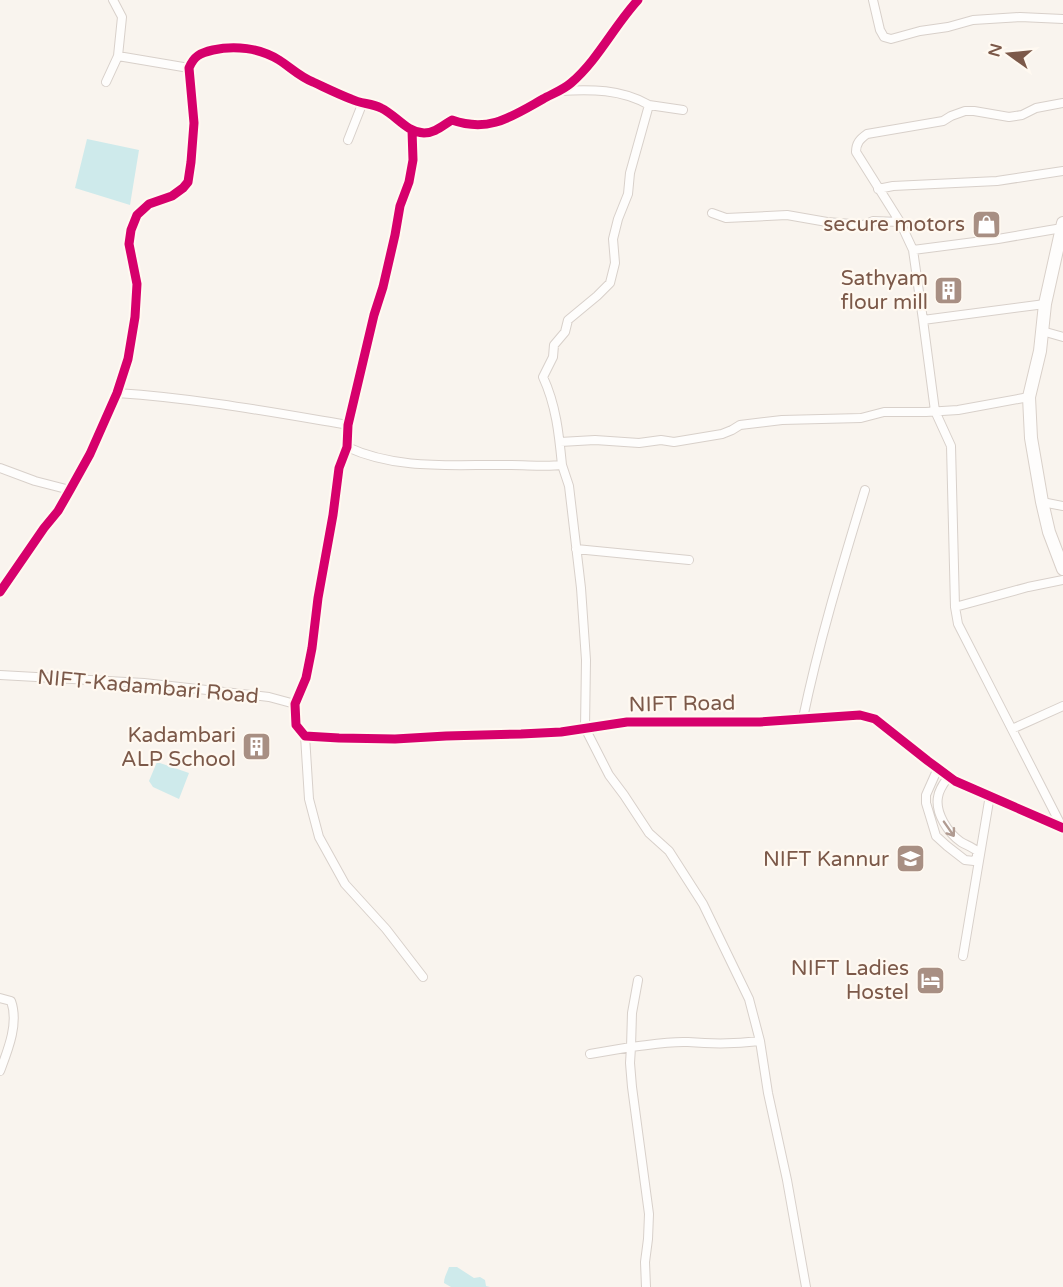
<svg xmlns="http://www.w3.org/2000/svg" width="1063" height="1287" font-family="'Varela Round',sans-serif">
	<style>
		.water { fill: #ceeaeb }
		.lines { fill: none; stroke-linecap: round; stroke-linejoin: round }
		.minor-casing { stroke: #d8d0ca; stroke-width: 10 }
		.secondary-casing { stroke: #d9d0c9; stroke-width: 14 }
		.minor { stroke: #fefdfc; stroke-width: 8 }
		.secondary { stroke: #fefdfc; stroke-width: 12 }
		.cycleway-casing { stroke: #fff9f1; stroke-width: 13 }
		.cycleway { stroke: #d6006c; stroke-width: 9 }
		.oneway { stroke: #b09b91 }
		.labels { text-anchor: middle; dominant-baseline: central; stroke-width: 4.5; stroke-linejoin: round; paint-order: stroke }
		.poi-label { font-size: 21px; fill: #7c5949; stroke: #fff9f1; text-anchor: end }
		.street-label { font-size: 21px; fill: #7c5949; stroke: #fff9f1 }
	</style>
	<rect width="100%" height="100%" fill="#f9f4ee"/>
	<!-- water -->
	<path class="water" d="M 87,139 L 139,150 L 130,205 L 75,188 Z
		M 157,762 L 189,773 L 179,799 L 153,787 L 149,781 Z
		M 449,1267 L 457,1267 L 474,1278 L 480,1277 L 485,1280 L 486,1286 L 490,1287 L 451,1287 L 444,1283 C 444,1277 447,1273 449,1267 Z"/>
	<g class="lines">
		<defs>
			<path id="minor" d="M 113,0 L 122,17 L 118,56 L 189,68
				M 873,0 L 880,30 L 884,37 L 891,39 L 920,31 L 948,27 L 973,20 L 1020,17 L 1063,19
				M 106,82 L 118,56
				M 649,105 L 683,110
				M 412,130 L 413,160 L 409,182 L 400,206 L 395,235 L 383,287 L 374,315 L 348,425 L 347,447 L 339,468 L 333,515 L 318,598 L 312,648 L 306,678 L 295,704 L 296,725 L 305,736 L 339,738 L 395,739 L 446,736 L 521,734 L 561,732 L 627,722 L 760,722 L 860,715 L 875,719 L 928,761 L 955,781 L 1063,828
				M 348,140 L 363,102
				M 878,189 L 893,186 L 997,181 L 1063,171
				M 712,213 L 726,218 L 787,215 L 827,222 L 864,225 L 873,221 L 900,222
				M 913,250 L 998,239 L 1062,228
				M 1045,304 L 923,320 L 935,411 L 951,446 L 955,607 L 958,624 L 1063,829
				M 923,320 L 913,250 L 900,222 L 856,152 C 856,143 860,139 867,134 L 943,121 L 951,116 L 965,111 L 974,111 L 1009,117 L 1022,115 L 1036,108 L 1063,103
				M 1042,331 L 1063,337
				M 117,393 C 195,398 271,412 348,425
				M 560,442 L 595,440 L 639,443 L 661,440 L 674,442 L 722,434 L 732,430 L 740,425 L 782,420 L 861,418 L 884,412 L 926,412 L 958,410 L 1029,397
				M 347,447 C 399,471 455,464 511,465 C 528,465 545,467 562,465 C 559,434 556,405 543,377 L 553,357 L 554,345 L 565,332 L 568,320 L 597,296 L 610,283 L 615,263 L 613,239 L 618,219 L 628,194 L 630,173 L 649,105 C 622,89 590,89 560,91
				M 562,465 L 569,486 L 581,588 L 586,660 L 585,728 L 609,775 L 624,795 L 649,833 L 669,851 L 703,904 L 749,999 L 760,1041
				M 0,468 L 35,481 L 70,490
				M 1042,502 L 1063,506
				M 576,549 L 689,560
				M 0,592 L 44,528 L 58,511 L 70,490 L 90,454 L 117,393 L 128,359 L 135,317 L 137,284 L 129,244 L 131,230 L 137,215 L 149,204 L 172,196 L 183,188 L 188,182 L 191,162 L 194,123 L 189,68 C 194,56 200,53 213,50 C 235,45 259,48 279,60 C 290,67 300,77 313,82 C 326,88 338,94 351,99 C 361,104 371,103 381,108 C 396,115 406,132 424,133 C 435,133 442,126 452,120 C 489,133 511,117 543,99 C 552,94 563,90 571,83 C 598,60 614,26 638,0
				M 955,607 L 1028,587 L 1063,580
				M 0,675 L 144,683 L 269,697 L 295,704
				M 803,718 C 819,641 842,566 865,490
				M 1012,729 L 1063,706
				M 305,736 L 309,799 L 319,837 L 345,884 L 386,929 L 423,977
				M 938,768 L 926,795 L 926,803 L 936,836 L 947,846 L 965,860 L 974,861 L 977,857 L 977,851 C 972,847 966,845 961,842 C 948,833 935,813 938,797 C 939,789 944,783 949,776
				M 963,956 L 990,795
				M 638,980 L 632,1013 L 631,1047 C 649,1045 670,1041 688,1042 C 712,1044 736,1044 760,1041 L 768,1093 L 787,1180 L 806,1287
				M 0,998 L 11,1001 C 19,1023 8,1050 0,1071
				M 590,1054 L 631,1047 L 630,1063 L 632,1087 L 649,1214 L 648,1239 L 645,1262 L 646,1287"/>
			<path id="secondary" d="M 1063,223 L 1045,304 L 1040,351 L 1029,397 L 1031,438 L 1042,502 L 1049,532 L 1063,569"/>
		</defs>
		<!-- minor casing -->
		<use href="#minor" class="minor-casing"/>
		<!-- secondary casing -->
		<use href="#secondary" class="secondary-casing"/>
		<!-- minor -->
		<use href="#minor" class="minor"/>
		<!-- secondary -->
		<use href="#secondary" class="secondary"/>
		<defs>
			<path id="cycleway" d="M 412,130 L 413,160 L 409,182 L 400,206 L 395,235 L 383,287 L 374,315 L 348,425 L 347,447 L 339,468 L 333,515 L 318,598 L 312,648 L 306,678 L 295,704 L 296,725 L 305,736 L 339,738 L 395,739 L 446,736 L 521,734 L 561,732 L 627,722 L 760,722 L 860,715 L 875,719 L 928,761 L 955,781 L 1063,828
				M 0,592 L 44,528 L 58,511 L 70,490 L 90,454 L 117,393 L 128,359 L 135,317 L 137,284 L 129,244 L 131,230 L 137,215 L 149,204 L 172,196 L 183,188 L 188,182 L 191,162 L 194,123 L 189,68 C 194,56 200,53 213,50 C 235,45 259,48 279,60 C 290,67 300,77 313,82 C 326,88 338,94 351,99 C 361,104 371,103 381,108 C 396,115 406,132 424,133 C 435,133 442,126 452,120 C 489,133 511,117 543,99 C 552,94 563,90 571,83 C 598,60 614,26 638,0"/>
		</defs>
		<!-- cycleway casing -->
		<use href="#cycleway" class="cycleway-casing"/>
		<!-- cycleway -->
		<use href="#cycleway" class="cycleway"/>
	</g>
	<!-- one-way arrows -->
	<defs><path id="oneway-shaft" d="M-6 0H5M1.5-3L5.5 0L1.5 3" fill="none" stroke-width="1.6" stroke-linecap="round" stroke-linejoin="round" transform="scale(1.5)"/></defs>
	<use class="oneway" href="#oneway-shaft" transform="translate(949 829) rotate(55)"/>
	<!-- icons -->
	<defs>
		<symbol id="shop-square" viewBox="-11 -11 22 22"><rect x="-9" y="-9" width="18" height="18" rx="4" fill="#a88f83" stroke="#fff9f1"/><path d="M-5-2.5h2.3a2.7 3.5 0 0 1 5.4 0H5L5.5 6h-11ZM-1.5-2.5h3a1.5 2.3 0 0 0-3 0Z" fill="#fff"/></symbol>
		<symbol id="building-square" viewBox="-11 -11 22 22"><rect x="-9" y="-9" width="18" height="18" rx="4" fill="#a88f83" stroke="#fff9f1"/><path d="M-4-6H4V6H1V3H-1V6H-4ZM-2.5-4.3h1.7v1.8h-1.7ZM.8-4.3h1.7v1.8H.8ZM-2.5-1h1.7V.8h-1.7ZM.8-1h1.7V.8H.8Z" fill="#fff"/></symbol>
		<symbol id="university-square" viewBox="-11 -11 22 22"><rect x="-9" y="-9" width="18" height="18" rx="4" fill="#a88f83" stroke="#fff9f1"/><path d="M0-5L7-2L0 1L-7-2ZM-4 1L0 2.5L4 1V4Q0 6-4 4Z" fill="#fff"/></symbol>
		<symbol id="hotel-square" viewBox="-11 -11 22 22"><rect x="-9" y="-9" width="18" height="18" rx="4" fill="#a88f83" stroke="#fff9f1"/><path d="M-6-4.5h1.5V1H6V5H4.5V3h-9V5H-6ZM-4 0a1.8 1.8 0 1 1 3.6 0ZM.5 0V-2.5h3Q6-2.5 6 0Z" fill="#fff"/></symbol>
	</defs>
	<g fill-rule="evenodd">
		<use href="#shop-square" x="970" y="208" width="33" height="33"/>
		<use href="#building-square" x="932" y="274" width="33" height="33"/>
		<use href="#building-square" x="240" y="730" width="33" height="33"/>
		<use href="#university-square" x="894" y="842" width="33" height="33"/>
		<use href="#hotel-square" x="914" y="964" width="33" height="33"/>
	</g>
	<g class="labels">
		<!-- poi labels -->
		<g class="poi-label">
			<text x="965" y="224">secure motors</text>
			<text x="928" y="278">Sathyam<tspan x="928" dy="24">flour mill</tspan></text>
			<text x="236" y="735">Kadambari<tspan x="236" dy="24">ALP School</tspan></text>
			<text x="889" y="859">NIFT Kannur</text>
			<text x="909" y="968">NIFT Ladies<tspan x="909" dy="24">Hostel</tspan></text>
		</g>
		<!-- street labels -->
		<g class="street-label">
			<text transform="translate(148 687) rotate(5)">NIFT-Kadambari Road</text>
			<text transform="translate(682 704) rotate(-1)">NIFT Road</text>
		</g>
	</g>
	<!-- north arrow -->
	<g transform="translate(1009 54) rotate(285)" stroke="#fff9f1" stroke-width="4.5" paint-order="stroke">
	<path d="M0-4.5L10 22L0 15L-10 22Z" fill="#7c5949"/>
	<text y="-9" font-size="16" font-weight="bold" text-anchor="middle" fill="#7c5949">N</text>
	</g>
</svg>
